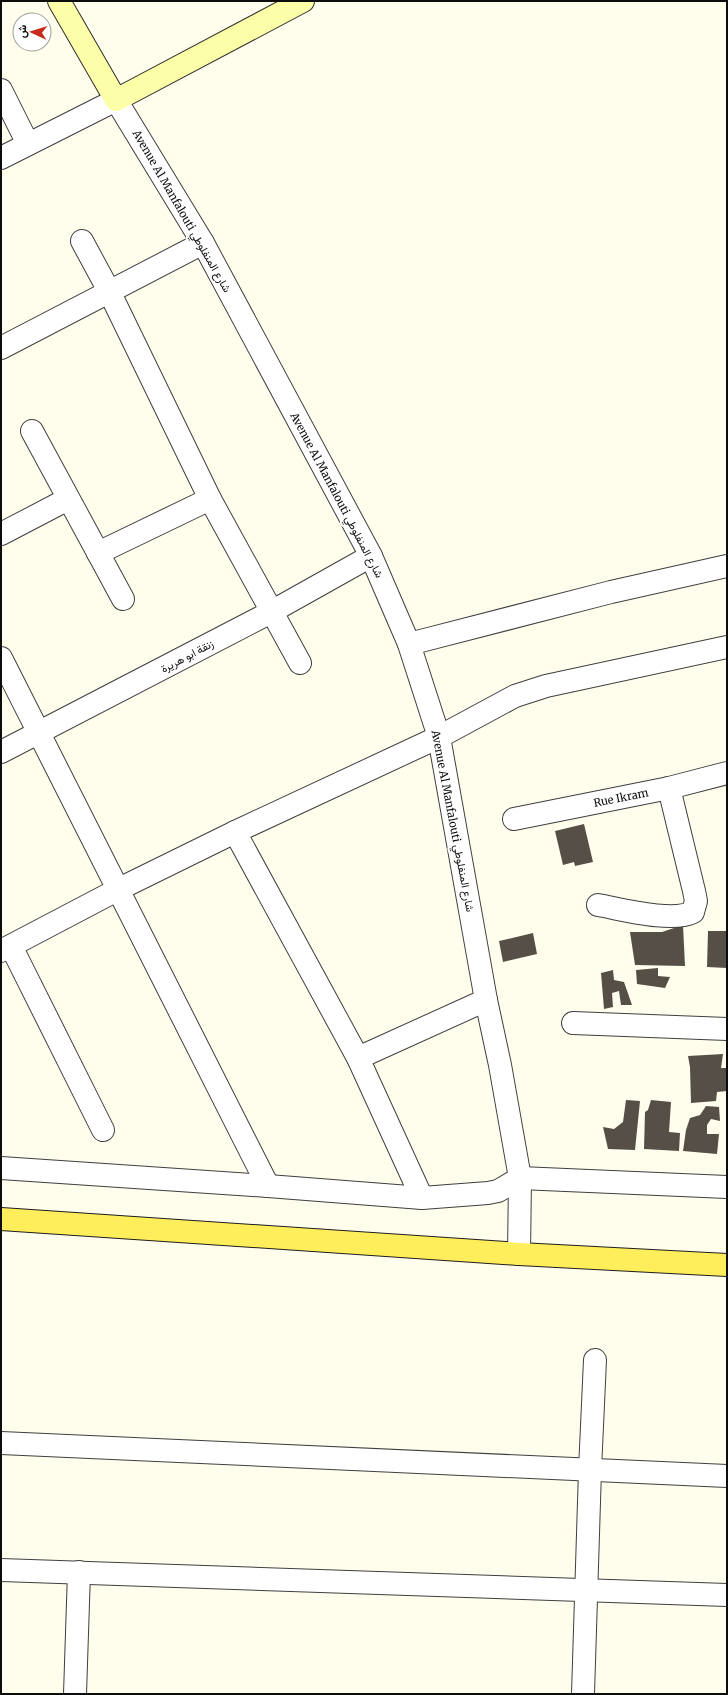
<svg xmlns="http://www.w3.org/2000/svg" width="728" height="1695" font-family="Merriweather,Vazirmatn,serif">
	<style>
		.building { fill: #564f48 }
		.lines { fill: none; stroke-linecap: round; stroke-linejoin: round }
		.street-casing { stroke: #3f3f3f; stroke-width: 24 }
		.secondary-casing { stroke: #2e2e2e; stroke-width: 24 }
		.primary-casing { stroke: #1d1d1d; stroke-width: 24 }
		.street { stroke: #fff; stroke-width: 22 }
		.secondary { stroke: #fcffa7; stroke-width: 22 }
		.primary { stroke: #ffee5c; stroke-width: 22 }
		.labels { text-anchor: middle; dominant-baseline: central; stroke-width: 4; stroke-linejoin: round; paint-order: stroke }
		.street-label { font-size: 11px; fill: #0c0c0c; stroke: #fff }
	</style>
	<rect width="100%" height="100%" fill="#fffeec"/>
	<!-- building -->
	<path class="building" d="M 584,824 L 593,862 L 575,866 L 574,862 L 563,865 L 555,831 Z
		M 683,925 L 685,966 L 635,965 L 630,932 L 662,932 Z
		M 708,931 L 727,931 L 727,968 L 707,967 Z
		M 533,933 L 537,954 L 503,962 L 499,941 Z
		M 658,968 L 658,976 L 670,977 L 665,988 L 637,984 L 636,970 Z
		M 613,970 L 614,980 L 624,982 L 632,1005 L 621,1005 L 619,991 L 612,993 L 613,1007 L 604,1009 L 601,973 Z
		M 723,1054 L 721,1068 L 727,1068 L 727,1091 L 717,1092 L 716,1101 L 691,1103 L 690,1067 L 688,1056 Z
		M 626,1100 L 640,1101 L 635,1150 L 608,1149 L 603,1127 L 614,1129 L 623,1122 Z
		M 651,1100 L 671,1102 L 669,1132 L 680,1133 L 679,1151 L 644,1149 L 645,1112 L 648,1110 Z
		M 706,1106 L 719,1107 L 720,1121 L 711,1119 L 707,1125 L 707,1134 L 719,1134 L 717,1154 L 683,1151 L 686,1130 L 690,1118 L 700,1115 Z"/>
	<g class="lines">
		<defs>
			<g id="street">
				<path d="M 1,90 L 28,144"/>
				<path d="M 1,158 L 116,100 L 203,243 L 371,556 L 409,644 L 439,737 L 486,1000 L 500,1065 L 520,1178 L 519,1254"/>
				<path d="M 82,241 L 109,291 L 210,499 L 300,663"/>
				<path d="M 1,348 L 203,243"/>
				<path d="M 32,431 L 123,599"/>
				<path d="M 1,534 L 68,499"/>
				<path d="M 98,553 L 210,499"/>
				<path d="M 409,644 L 611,592 L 727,566"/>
				<path d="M 1,658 L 268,1186"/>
				<path d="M 1,752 L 271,612 L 371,556"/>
				<path id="s1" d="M 514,819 L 669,788 L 727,773"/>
				<path d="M 235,832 L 358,1058 L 422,1198"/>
				<path d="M 598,905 C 621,909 673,923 693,912 L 696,901 L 694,891 L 669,788"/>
				<path d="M 11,946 L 103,1130"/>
				<path d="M 1,951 L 117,890 L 235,832 L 439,737 L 515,696 L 546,686 L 727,647"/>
				<path d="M 573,1023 L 727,1029"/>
				<path d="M 358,1058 L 486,1000"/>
				<path d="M 1,1168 L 268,1186 L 422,1198 L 488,1193 L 498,1191 L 520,1178 L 727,1187"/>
				<path d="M 1,1443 L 727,1476"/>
				<path d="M 1,1570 L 727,1595"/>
				<path d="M 75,1694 L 79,1572"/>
				<path d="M 583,1694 L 590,1470 L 595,1360"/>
			</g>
			<path id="secondary" d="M 59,1 L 116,100 L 303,1"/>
			<path id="primary" d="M 1,1219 L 519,1254 L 727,1265"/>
		</defs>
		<!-- street casing -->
		<use href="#street" class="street-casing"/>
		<!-- secondary casing -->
		<use href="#secondary" class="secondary-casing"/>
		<!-- primary casing -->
		<use href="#primary" class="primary-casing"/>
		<!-- street -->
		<use href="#street" class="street"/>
		<!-- secondary -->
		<use href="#secondary" class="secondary"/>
		<!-- primary -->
		<use href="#primary" class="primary"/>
	</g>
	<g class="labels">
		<!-- street labels -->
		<g class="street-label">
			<text transform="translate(182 211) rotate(60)">Avenue Al Manfalouti شارع المنفلوطي</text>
			<text transform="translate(337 495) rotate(62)">Avenue Al Manfalouti شارع المنفلوطي</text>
			<text transform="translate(187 656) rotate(-28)">زنقة ابو هريرة</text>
			<text stroke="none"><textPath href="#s1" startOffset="109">Rue Ikram</textPath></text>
			<text transform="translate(453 821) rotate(79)">Avenue Al Manfalouti شارع المنفلوطي</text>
		</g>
	</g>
	<!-- border -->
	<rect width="728" height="1695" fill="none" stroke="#0c0c0c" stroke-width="4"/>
	<!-- north arrow -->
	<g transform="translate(32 32) rotate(274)"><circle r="19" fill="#ffffff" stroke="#9e9e9e"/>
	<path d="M0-3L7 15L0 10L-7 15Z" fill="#c62b1b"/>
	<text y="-6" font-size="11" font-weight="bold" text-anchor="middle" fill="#0c0c0c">ش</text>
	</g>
</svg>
